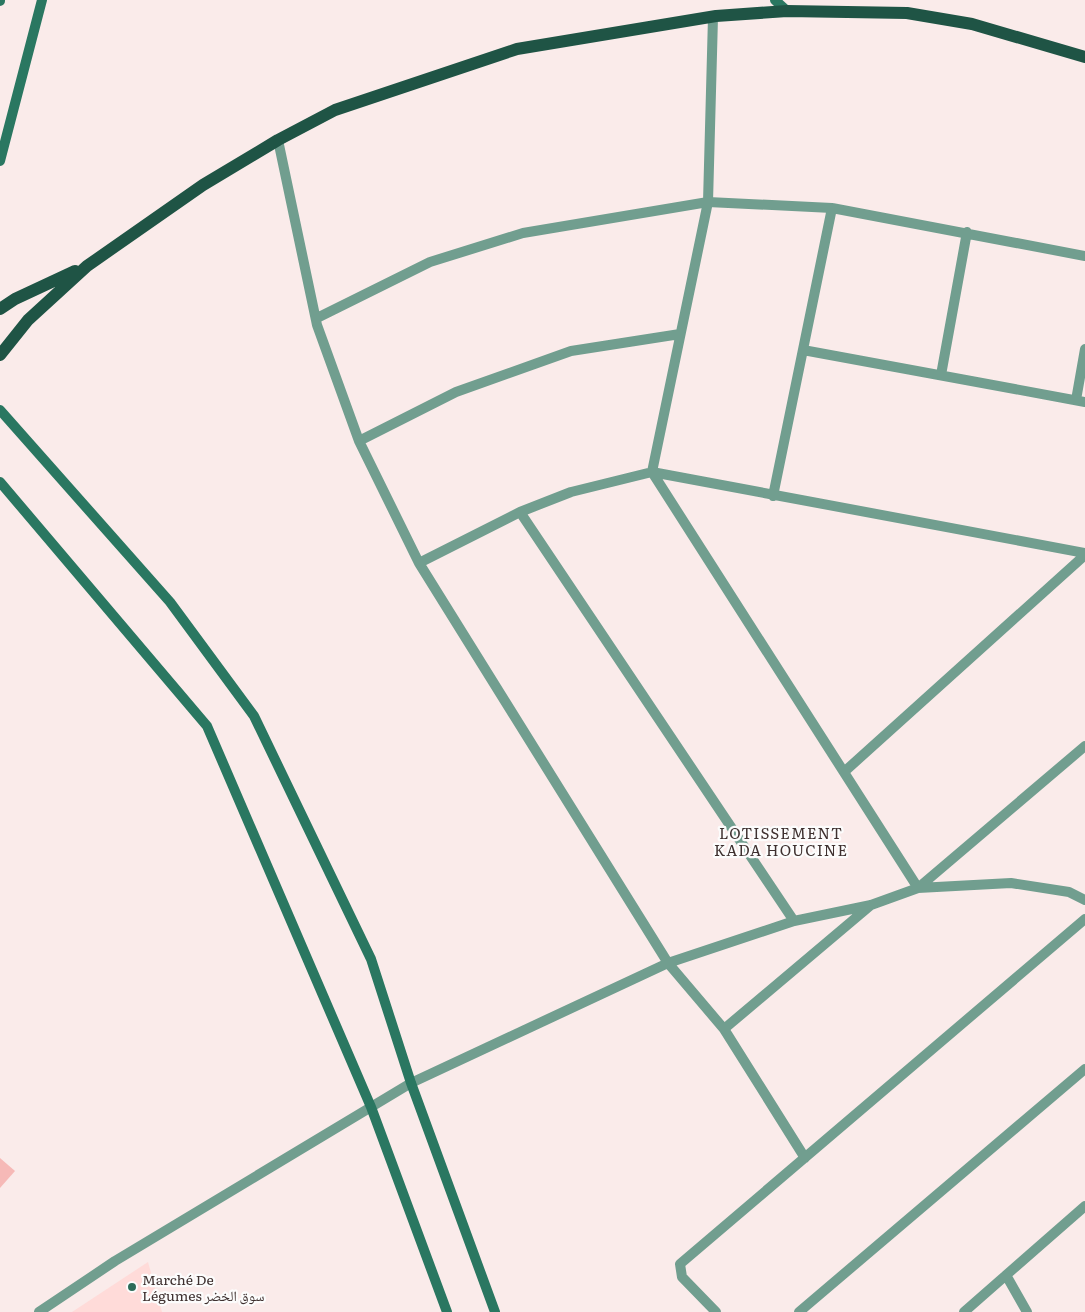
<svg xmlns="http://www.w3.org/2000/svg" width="1085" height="1312" font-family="Literata,'Noto Naskh Arabic',serif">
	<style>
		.built { fill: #ffdbd9 }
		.green { fill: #f6b9b7 }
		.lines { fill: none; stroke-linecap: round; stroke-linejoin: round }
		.minor { stroke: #719e8f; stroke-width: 10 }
		.secondary { stroke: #2a7761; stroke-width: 10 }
		.primary { stroke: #1f5445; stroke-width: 12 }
		.poi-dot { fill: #2d6c59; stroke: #fcfcfc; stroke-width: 2 }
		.labels { text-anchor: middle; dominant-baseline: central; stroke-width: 4.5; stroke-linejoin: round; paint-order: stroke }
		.poi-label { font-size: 14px; fill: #3e302f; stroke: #fcfcfc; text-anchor: start }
		.neighbourhood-label { font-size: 15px; letter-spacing: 1px; fill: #3e302f; stroke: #fcfcfc }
	</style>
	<rect width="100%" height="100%" fill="#faebea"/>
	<!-- built -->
	<path class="built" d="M 148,1262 L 162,1312 L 72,1312 Z"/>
	<!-- green -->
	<path class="green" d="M 0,1158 L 15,1171 L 0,1188 Z"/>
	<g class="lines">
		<!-- minor -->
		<path class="minor" d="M 713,17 L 708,202 L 652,472 L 918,888 L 1085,746
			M 278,140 L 317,325 L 359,441 L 419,563 L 668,963 L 724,1029 L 871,905
			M 317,318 L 430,262 L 523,233 L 708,202 L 832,208 L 1085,256
			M 803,350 L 1085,402
			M 941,375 L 967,232
			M 1076,400 L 1085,349
			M 359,441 L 456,392 L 571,351 L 680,334
			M 773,496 L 832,208
			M 520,512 L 794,921
			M 419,563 L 520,512 L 571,492 L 652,472 L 1085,553
			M 844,772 L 1085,555
			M 724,1029 L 805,1158
			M 1006,1275 L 1027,1312
			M 39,1312 L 115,1261 L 411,1083 L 668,963 L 794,921 L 871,905 L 918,888 L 1011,883 L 1069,892 L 1085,900
			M 716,1312 L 682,1277 L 680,1264 L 1085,919
			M 799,1312 L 1085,1069
			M 964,1312 L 1085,1206"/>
		<!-- secondary -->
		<path class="secondary" d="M 775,0 L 787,11
			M 0,1 L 0,0
			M 0,161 L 42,0
			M 0,410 L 170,602 L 254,716 L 371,959 L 411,1083 L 495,1312
			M 0,482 L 207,726 L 371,1107 L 447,1312"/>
		<!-- primary -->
		<path class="primary" d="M 0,309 L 15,299 L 75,271
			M 0,355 L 28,320 L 87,266 L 203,185 L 278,140 L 335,110 L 517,49 L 716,16 L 787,11 L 907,13 L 972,24 L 1085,57"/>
	</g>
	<!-- markers -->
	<circle class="poi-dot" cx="132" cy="1287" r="5"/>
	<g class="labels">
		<!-- poi labels -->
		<g class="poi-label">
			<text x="142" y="1279">Marché De<tspan x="142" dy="16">Légumes سوق الخضر</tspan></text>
		</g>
		<!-- neighbourhood labels -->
		<g class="neighbourhood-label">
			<text x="781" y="832">LOTISSEMENT<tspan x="781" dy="17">KADA HOUCINE</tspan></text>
		</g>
	</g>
</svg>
